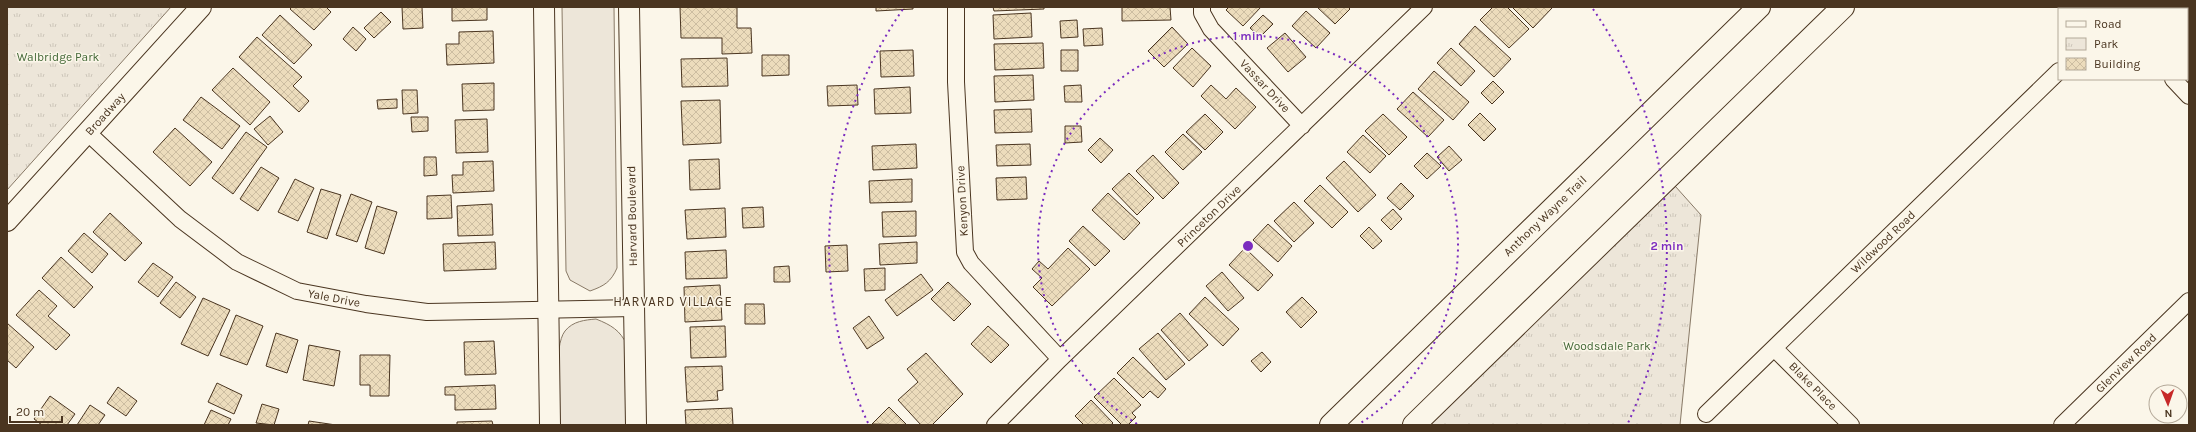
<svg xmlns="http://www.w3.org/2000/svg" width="2196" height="432" font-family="Karla,sans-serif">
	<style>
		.grass { fill: #ede6d9; stroke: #887966 }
		.park { fill: url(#park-tufts); stroke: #887966 }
		.building { fill: url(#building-cross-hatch); stroke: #4a3520 }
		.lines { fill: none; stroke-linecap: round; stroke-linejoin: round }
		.minor-casing { stroke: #4a3520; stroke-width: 18 }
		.tertiary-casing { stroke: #4a3520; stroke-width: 22 }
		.trunk-casing { stroke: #4a3520; stroke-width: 24 }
		.minor { stroke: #fbf6e9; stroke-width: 16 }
		.tertiary { stroke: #fbf6e9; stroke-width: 20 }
		.trunk { stroke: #fbf6e9; stroke-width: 22 }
		.ring { fill: none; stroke: #7b2cbf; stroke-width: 2; stroke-dasharray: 2 4 }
		.labels { text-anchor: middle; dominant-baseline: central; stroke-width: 3; stroke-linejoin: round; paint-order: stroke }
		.park-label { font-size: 12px; fill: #436837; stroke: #fbf6e9 }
		.street-label { font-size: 12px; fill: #4a3520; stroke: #fbf6e9 }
		.neighbourhood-label { font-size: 13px; letter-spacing: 1px; fill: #4a3520; stroke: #fbf6e9 }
		.centre { fill: #7b2cbf; stroke: #fbf6e9; stroke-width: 2 }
		.ring-label { font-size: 12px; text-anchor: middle; font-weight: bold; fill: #7b2cbf; stroke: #fbf6e9; stroke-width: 3; stroke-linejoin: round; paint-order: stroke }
	</style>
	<defs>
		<pattern id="park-tufts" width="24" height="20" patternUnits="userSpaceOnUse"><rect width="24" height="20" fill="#ede6d9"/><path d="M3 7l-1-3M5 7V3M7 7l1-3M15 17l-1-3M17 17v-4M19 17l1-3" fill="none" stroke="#cdc6ba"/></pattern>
		<pattern id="building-cross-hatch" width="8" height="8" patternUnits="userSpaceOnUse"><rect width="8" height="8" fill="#ecdcbc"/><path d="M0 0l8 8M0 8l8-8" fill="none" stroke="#ccbda1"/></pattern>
	</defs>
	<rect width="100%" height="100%" fill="#fbf6e9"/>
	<!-- grass -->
	<path class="grass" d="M 562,7 L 614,7 L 617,268 C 611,282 604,286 590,291 L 570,280 L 566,271 Z
		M 596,319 C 611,325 620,330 627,345 L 628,425 L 559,425 C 559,404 553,346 565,331 C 573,321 585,320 596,319 Z"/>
	<!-- park -->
	<path class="park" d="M 7,7 L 171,7 L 7,190 Z
		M 1667,177 L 1701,215 L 1680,425 L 1414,425 Z"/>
	<!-- building -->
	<path class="building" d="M 292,7 L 326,7 L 331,12 L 314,30 L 290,9 Z
		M 402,7 L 422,7 L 423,28 L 403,29 Z
		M 452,7 L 487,7 L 487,20 L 452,21 Z
		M 680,7 L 737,7 L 737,28 L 751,28 L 752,53 L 722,54 L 722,38 L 681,38 Z
		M 876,7 L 913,7 L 913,9 L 876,11 Z
		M 993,7 L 1044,7 L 1044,9 L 994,11 Z
		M 1122,7 L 1170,7 L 1171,20 L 1122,21 Z
		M 1229,7 L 1261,7 L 1243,26 L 1226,10 Z
		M 1317,7 L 1348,7 L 1350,9 L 1335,24 Z
		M 1493,7 L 1507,7 L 1529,29 L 1509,48 L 1480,20 Z
		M 1512,7 L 1551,7 L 1552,8 L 1533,28 Z
		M 1306,11 L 1330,33 L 1316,48 L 1292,26 Z
		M 381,12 L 391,22 L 374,38 L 364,28 Z
		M 1031,13 L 1032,37 L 994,39 L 993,15 Z
		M 280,15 L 312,45 L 294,64 L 262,35 Z
		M 1263,15 L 1273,24 L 1260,37 L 1250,28 Z
		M 1077,20 L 1078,37 L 1061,38 L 1060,21 Z
		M 1475,26 L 1511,59 L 1494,77 L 1459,44 Z
		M 353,27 L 366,39 L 356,51 L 343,39 Z
		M 1172,27 L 1188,44 L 1164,67 L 1148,51 Z
		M 1102,28 L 1103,45 L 1084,46 L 1083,29 Z
		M 493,31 L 494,63 L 447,65 L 446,44 L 459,44 L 459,32 Z
		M 1285,33 L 1306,57 L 1288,72 L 1267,48 Z
		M 257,37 L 302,77 L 293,86 L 309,101 L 299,112 L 239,57 Z
		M 1043,43 L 1044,68 L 995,70 L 994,44 Z
		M 1192,48 L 1211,66 L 1193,87 L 1173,68 Z
		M 1451,48 L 1475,71 L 1461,86 L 1437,63 Z
		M 913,50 L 914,76 L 881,77 L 880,51 Z
		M 1061,50 L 1078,50 L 1078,71 L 1061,71 Z
		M 762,55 L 789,55 L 789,75 L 762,76 Z
		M 727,58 L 728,86 L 682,87 L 681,59 Z
		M 233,68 L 270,102 L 250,125 L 212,90 Z
		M 1434,71 L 1469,102 L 1453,120 L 1418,89 Z
		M 1033,75 L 1034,100 L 995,102 L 994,76 Z
		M 1493,81 L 1504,92 L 1492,104 L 1481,93 Z
		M 494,83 L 494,110 L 463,111 L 462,84 Z
		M 857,85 L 858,105 L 828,106 L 827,86 Z
		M 1081,85 L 1082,102 L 1065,102 L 1064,86 Z
		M 1211,85 L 1226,99 L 1236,88 L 1256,107 L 1235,129 L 1201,96 Z
		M 910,87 L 911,113 L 875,114 L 874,89 Z
		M 402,90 L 417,90 L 418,113 L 403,114 Z
		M 1413,92 L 1444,120 L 1428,137 L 1397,109 Z
		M 201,97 L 240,126 L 222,149 L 183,120 Z
		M 397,99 L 397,108 L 378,109 L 377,100 Z
		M 720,100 L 721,143 L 683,145 L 681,101 Z
		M 1031,109 L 1032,132 L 995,133 L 994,110 Z
		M 1480,113 L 1496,129 L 1484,141 L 1468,125 Z
		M 1205,114 L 1223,132 L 1205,150 L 1186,132 Z
		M 1383,114 L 1407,137 L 1389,155 L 1365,131 Z
		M 270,116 L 283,132 L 268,145 L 254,129 Z
		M 411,117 L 428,117 L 428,131 L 412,132 Z
		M 487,119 L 488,152 L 456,153 L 455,120 Z
		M 1065,126 L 1081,126 L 1082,142 L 1065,143 Z
		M 175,128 L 212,162 L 190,186 L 153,152 Z
		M 246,132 L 267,147 L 233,194 L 212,178 Z
		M 1183,134 L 1202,152 L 1183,170 L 1165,152 Z
		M 1363,135 L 1386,156 L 1370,173 L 1347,152 Z
		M 1100,138 L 1113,150 L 1101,163 L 1088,150 Z
		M 916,144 L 917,168 L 873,170 L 872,146 Z
		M 1030,144 L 1031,165 L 997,166 L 996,145 Z
		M 1449,146 L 1462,160 L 1449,171 L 1437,157 Z
		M 1427,153 L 1441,166 L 1427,179 L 1414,166 Z
		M 1153,155 L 1179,183 L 1163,199 L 1136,171 Z
		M 424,157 L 436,157 L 437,175 L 424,176 Z
		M 719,159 L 720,189 L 690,190 L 689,160 Z
		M 493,161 L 494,191 L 453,193 L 452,175 L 463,175 L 463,162 Z
		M 1344,161 L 1376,195 L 1358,212 L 1326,178 Z
		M 261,167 L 279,178 L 258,211 L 240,199 Z
		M 1129,173 L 1154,198 L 1137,215 L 1112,189 Z
		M 1026,177 L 1027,199 L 997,200 L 996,178 Z
		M 295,179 L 314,188 L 298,221 L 278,212 Z
		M 912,179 L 912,202 L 870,203 L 869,181 Z
		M 1401,183 L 1414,196 L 1400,210 L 1387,198 Z
		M 1320,185 L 1348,212 L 1332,228 L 1304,201 Z
		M 321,189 L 341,195 L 327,239 L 307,232 Z
		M 1108,193 L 1140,223 L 1124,240 L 1092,210 Z
		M 351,194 L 372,202 L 357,242 L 336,235 Z
		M 451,195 L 452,218 L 427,219 L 427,196 Z
		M 1294,202 L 1314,223 L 1294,242 L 1274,221 Z
		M 492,204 L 493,235 L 458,236 L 457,206 Z
		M 377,206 L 397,212 L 384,254 L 365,248 Z
		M 763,207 L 764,227 L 743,228 L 742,208 Z
		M 725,208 L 726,237 L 687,239 L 685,210 Z
		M 1393,209 L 1402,219 L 1391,230 L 1381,220 Z
		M 916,211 L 916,236 L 883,237 L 882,212 Z
		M 110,213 L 142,243 L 125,261 L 93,232 Z
		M 1268,224 L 1292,246 L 1278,262 L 1253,240 Z
		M 1083,226 L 1110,251 L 1095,266 L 1069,241 Z
		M 1369,227 L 1382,241 L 1373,249 L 1360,236 Z
		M 84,233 L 108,254 L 92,273 L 68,251 Z
		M 495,242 L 496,269 L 444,271 L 443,244 Z
		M 917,242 L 917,263 L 880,265 L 879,244 Z
		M 847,245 L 848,271 L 826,272 L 825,246 Z
		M 1068,248 L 1090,269 L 1052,306 L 1033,287 L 1042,278 L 1032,269 L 1039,261 L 1048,269 Z
		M 1245,248 L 1273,275 L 1258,291 L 1229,265 Z
		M 726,250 L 727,278 L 686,279 L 685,252 Z
		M 61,257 L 93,287 L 74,308 L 42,278 Z
		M 153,263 L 173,277 L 158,297 L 138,282 Z
		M 789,266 L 790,282 L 774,282 L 774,267 Z
		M 885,268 L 885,290 L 865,291 L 864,269 Z
		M 1222,272 L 1244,298 L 1228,311 L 1206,286 Z
		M 921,274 L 933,290 L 897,316 L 885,300 Z
		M 176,282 L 196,297 L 180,318 L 160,303 Z
		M 948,282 L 971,304 L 954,321 L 931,299 Z
		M 720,285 L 722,320 L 685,322 L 684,287 Z
		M 39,290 L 57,306 L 48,316 L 70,335 L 56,350 L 16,315 Z
		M 1205,297 L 1239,329 L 1223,346 L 1189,314 Z
		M 1302,297 L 1317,312 L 1301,328 L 1286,312 Z
		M 203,298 L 230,310 L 208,356 L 181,344 Z
		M 745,304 L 764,304 L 765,324 L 745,324 Z
		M 1180,313 L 1208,345 L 1189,361 L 1161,330 Z
		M 236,315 L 263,326 L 247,365 L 220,355 Z
		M 869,316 L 884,338 L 867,349 L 853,328 Z
		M 7,323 L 34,347 L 16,368 L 7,360 Z
		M 725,326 L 726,357 L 691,358 L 690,327 Z
		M 988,326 L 1009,345 L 991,363 L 971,344 Z
		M 276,333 L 298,340 L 287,373 L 266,366 Z
		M 1158,333 L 1185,364 L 1166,380 L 1139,349 Z
		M 494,341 L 496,374 L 465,375 L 464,342 Z
		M 309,345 L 340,351 L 334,386 L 303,380 Z
		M 1262,352 L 1271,362 L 1261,372 L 1251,361 Z
		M 926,353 L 963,394 L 932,425 L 921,425 L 898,400 L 918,382 L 907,369 Z
		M 360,355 L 390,355 L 389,396 L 370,396 L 370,385 L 360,385 Z
		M 1133,357 L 1166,389 L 1158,398 L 1150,391 L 1143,398 L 1117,373 Z
		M 722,366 L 723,390 L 717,391 L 718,400 L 687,402 L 685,367 Z
		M 1114,378 L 1141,405 L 1132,413 L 1136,417 L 1128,425 L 1122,425 L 1094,397 Z
		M 217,383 L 242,395 L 234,414 L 208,402 Z
		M 495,385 L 496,409 L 455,410 L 455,395 L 445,395 L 445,387 Z
		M 118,387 L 137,401 L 126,416 L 107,403 Z
		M 50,396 L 75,414 L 67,425 L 42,425 L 34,419 Z
		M 1091,400 L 1113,423 L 1111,425 L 1084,425 L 1075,416 Z
		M 262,404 L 279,409 L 274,425 L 256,423 Z
		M 90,405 L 105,415 L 98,425 L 77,425 Z
		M 889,407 L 907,425 L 872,424 Z
		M 732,408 L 733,425 L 686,425 L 685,410 Z
		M 211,410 L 231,419 L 228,425 L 204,425 Z
		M 309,421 L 336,425 L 308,425 Z
		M 492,421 L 493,425 L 457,425 L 457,422 Z"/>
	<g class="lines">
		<defs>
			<path id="minor" d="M 956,7 L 956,82 L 965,252 L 971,263 L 1060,359
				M 1202,7 L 1202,13 L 1211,29 L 1302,126
				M 2123,9 L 2125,7
				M 2173,79 L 2189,96
				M 88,133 L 180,219 L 237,262 L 297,291 L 366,304 L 427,312 L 634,308
				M 1774,348 L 1851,425
				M 1706,414 L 2059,71
				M 995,425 L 1060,359 L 1424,7
				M 2062,425 L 2189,301"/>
			<path id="tertiary" d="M 544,7 L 550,425
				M 629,7 L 636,425
				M 7,221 L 201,7"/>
			<path id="trunk" d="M 1331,425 L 1759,7
				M 1414,425 L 1843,7"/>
		</defs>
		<!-- minor casing -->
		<use href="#minor" class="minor-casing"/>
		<!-- tertiary casing -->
		<use href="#tertiary" class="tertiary-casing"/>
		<!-- trunk casing -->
		<use href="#trunk" class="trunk-casing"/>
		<!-- minor -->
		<use href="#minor" class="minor"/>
		<!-- tertiary -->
		<use href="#tertiary" class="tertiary"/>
		<!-- trunk -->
		<use href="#trunk" class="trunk"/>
	</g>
	<!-- distance rings -->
	<g class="ring">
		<path d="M1137 424A210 210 0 1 1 1359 424"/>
		<path d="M868 423A419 419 0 0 1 903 9M1593 9A419 419 0 0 1 1628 423"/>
	</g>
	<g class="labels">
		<!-- park labels -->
		<g class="park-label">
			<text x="58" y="57">Walbridge Park</text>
			<text x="1607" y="346">Woodsdale Park</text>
		</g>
		<!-- street labels -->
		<g class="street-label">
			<text transform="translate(1265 86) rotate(47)">Vassar Drive</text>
			<text transform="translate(105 114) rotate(-48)">Broadway</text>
			<text transform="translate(962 201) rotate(-93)">Kenyon Drive</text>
			<text transform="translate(632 216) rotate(-91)">Harvard Boulevard</text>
			<text transform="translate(1209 216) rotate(-44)">Princeton Drive</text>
			<text transform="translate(1545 216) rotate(-44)">Anthony Wayne Trail</text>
			<text transform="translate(1883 242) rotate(-44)">Wildwood Road</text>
			<text transform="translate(334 298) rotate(11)">Yale Drive</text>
			<text transform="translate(2126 363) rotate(-44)">Glenview Road</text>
			<text transform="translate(1813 386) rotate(45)">Blake Place</text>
		</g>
		<!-- neighbourhood labels -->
		<g class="neighbourhood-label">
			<text x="673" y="301">HARVARD VILLAGE</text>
		</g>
	</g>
	<circle cx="1248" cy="246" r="6" class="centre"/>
	<g class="ring-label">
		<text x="1248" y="40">1 min</text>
		<text x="1667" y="250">2 min</text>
	</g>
	<!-- border -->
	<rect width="2196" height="432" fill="none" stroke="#4a3520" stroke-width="16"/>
	<!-- legend -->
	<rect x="2058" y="8" width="130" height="72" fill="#fbf6e9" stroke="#b4a999"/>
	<rect x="2066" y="21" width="20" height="6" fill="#fbf6e9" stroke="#b4a999"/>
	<text x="2094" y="28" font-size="12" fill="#4a3520">Road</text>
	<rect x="2066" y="38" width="20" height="12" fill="url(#park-tufts)" stroke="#b4a999"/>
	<text x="2094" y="48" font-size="12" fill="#4a3520">Park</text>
	<rect x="2066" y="58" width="20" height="12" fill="url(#building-cross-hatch)" stroke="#b4a999"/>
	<text x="2094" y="68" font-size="12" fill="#4a3520">Building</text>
	<!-- north arrow -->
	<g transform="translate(2168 404) rotate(178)"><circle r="19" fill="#fbf6e9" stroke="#b4a999"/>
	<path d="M0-3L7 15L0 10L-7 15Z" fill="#c62828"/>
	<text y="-6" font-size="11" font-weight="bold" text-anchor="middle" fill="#4a3520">N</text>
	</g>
	<!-- scale -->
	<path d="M10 416v6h52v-6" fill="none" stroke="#4a3520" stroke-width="2"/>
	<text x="16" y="416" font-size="12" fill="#4a3520" stroke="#fbf6e9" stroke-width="3" paint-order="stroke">20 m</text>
</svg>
